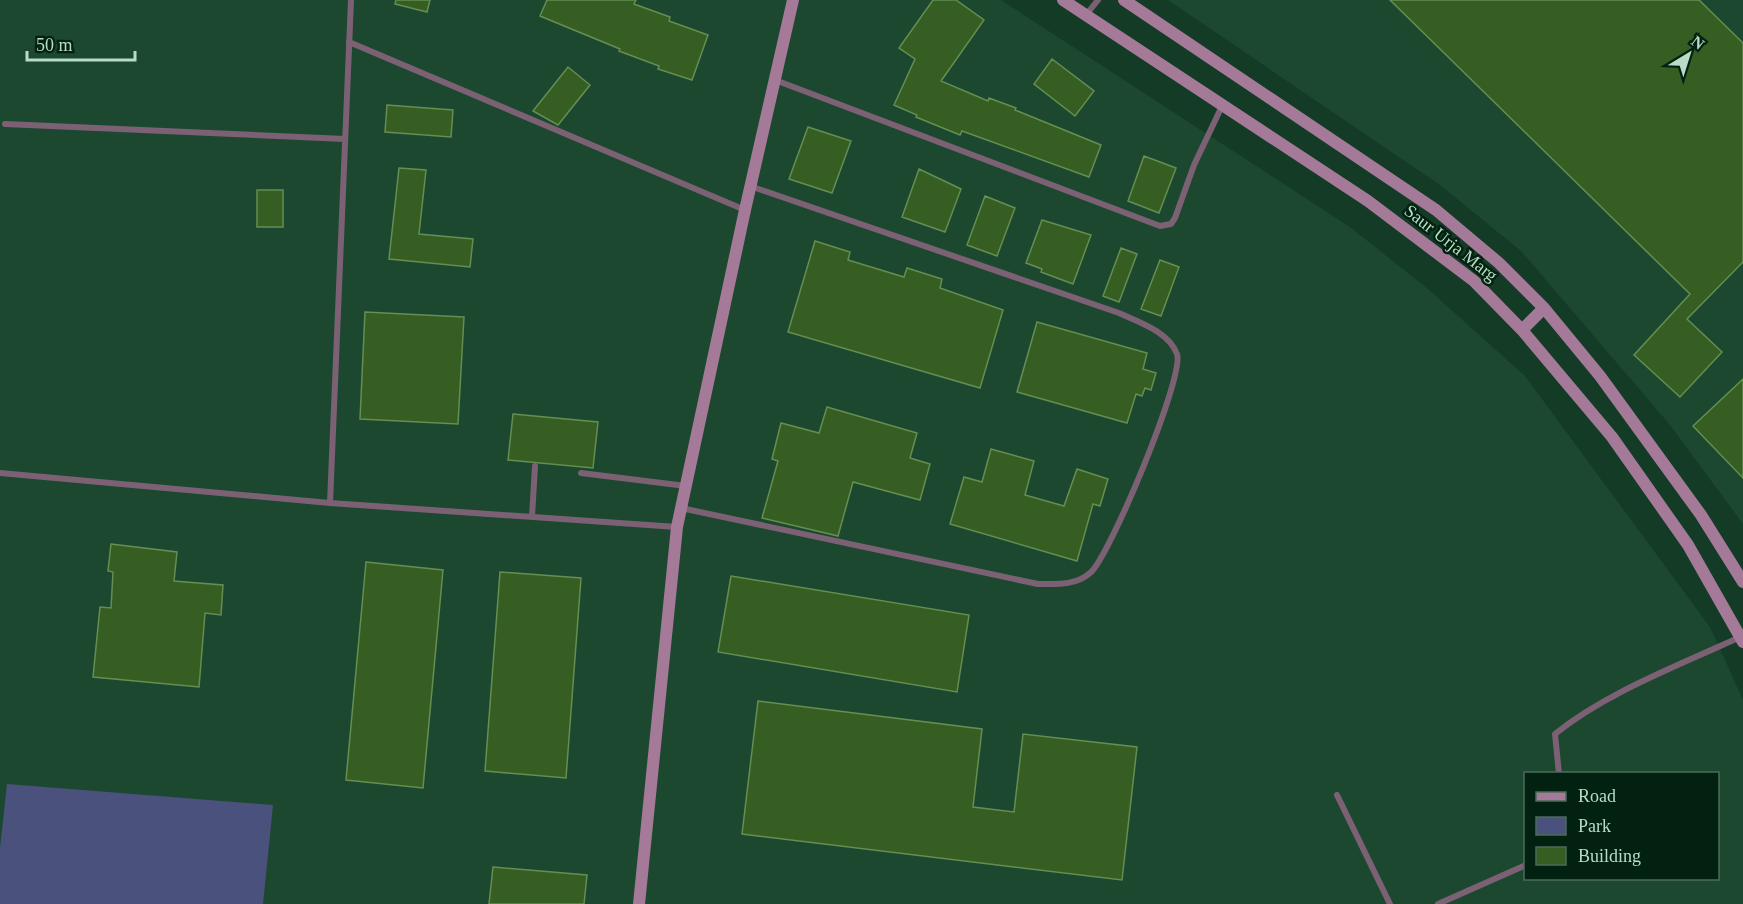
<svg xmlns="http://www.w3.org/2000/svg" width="1743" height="904" font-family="Georgia,serif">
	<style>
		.built { fill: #1c4830; fill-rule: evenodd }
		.green { fill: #4b517d }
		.building { fill: #365e23; stroke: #648e52; stroke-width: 1.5 }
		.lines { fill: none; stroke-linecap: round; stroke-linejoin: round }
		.lane { stroke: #7c6174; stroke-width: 6 }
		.secondary { stroke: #a57a99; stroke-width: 12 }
		.labels { text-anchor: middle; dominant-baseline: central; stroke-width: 5; stroke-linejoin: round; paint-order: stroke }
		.street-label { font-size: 18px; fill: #b8dcc5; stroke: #022111 }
	</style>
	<rect width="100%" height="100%" fill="#133b26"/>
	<!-- built -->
	<path class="built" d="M 0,0 L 1001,0 L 1350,227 L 1428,289 L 1525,376 L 1710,627 L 1743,700 L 1743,904 L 0,904 ZM 1526,774 L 1718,774 L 1718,878 L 1526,878 Z
		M 1168,0 L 1743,0 L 1743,524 L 1670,425 L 1521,251 L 1440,185 Z"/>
	<!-- green -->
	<path class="green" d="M 7,784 L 273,805 L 263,904 L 0,904 L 0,848 Z"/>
	<!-- building -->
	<path class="building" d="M 396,0 L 430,0 L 427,12 L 395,4 Z
		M 547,0 L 636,0 L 634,4 L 670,17 L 669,21 L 708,35 L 692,80 L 658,69 L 659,66 L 619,51 L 620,49 L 540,16 Z
		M 933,0 L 956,0 L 984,20 L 941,81 L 988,101 L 989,98 L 1016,108 L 1015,110 L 1101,145 L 1089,177 L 962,131 L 960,135 L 916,117 L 917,115 L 894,105 L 915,59 L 899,48 Z
		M 1390,0 L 1699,0 L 1743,43 L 1743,262 L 1687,319 L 1722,352 L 1680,397 L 1634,355 L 1690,294 Z
		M 1052,59 L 1094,91 L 1075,116 L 1034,84 Z
		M 568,67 L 590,85 L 558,125 L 533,111 Z
		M 387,105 L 453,110 L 451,137 L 385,132 Z
		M 808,127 L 851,141 L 832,193 L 789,179 Z
		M 1144,156 L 1176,168 L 1159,213 L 1128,201 Z
		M 399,168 L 426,170 L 419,234 L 473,239 L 470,267 L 389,259 Z
		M 919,169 L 961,189 L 945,232 L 902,217 Z
		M 257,190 L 283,190 L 283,227 L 257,227 Z
		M 985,196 L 1015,208 L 997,256 L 967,245 Z
		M 1042,220 L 1091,235 L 1073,284 L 1041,272 L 1042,269 L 1026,263 Z
		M 815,241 L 850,252 L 848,260 L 904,277 L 907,268 L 942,279 L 940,288 L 1003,310 L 980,388 L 788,332 Z
		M 1121,248 L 1137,254 L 1119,302 L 1103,296 Z
		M 1160,260 L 1179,267 L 1161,316 L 1141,309 Z
		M 365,312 L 464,317 L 458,424 L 360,419 Z
		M 1037,322 L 1147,353 L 1143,369 L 1156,373 L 1151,390 L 1145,388 L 1142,396 L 1136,394 L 1127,423 L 1017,392 Z
		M 1743,379 L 1743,478 L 1693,426 Z
		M 827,407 L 917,433 L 910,458 L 930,464 L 920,500 L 853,482 L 838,536 L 762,518 L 778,461 L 772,459 L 781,423 L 819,433 Z
		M 513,414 L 598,422 L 593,468 L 508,460 Z
		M 991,449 L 1034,461 L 1025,495 L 1064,506 L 1077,469 L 1108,479 L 1100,506 L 1093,504 L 1077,561 L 950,524 L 964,477 L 982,482 Z
		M 111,544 L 177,552 L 174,581 L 223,585 L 221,615 L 205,613 L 199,687 L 93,677 L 100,607 L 111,608 L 113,572 L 108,571 Z
		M 366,562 L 443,570 L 423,788 L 346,780 Z
		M 500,572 L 581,578 L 566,778 L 485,771 Z
		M 731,576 L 969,615 L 957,692 L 718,652 Z
		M 758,701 L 982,729 L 973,807 L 1014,812 L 1023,734 L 1137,747 L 1122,880 L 742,834 Z
		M 493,867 L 587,875 L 584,904 L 489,904 Z"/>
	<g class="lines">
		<!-- lane -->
		<path class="lane" d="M 1086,15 L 1098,0
			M 349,42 L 745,210
			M 775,80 L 1160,226 L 1171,224 L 1175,218 L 1194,165 L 1222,106
			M 5,124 L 345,139
			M 0,473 L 330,503 L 677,527
			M 581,473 L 686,486
			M 330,503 L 351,0
			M 681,508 L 1038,584 C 1056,584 1075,586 1090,573 C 1109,558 1185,376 1177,354 C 1169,332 1139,322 1119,313 L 750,186
			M 532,517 L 535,466
			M 1559,774 L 1555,734 C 1607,692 1680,665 1740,637
			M 1337,795 L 1390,904
			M 1438,904 L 1526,865"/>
		<!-- secondary -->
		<path class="secondary" d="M 1063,0 L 1368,201 L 1474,281 L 1522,330 L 1612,437 L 1688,545 L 1743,642
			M 1124,0 L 1436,210 L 1499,263 L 1544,308 L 1600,376 L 1701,515 L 1743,582
			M 1522,330 L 1544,308
			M 639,904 L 677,527 L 745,210 L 793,0"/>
	</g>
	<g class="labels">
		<!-- street labels -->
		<g class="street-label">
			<text transform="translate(1451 243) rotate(38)">Saur Urja Marg</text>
		</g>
	</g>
	<!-- legend -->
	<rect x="1524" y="772" width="195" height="108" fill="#022111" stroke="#4b6c59" stroke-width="1.5"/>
	<rect x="1536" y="792" width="30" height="9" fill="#a57a99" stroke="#4b6c59" stroke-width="1.5"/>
	<text x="1578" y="802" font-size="18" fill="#b8dcc5">Road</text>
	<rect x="1536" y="817" width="30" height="18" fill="#4b517d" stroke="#4b6c59" stroke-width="1.5"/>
	<text x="1578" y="832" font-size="18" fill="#b8dcc5">Park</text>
	<rect x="1536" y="847" width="30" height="18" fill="#365e23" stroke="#4b6c59" stroke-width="1.5"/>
	<text x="1578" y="862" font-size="18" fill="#b8dcc5">Building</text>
	<!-- north arrow -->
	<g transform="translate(1689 54) rotate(38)" stroke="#022111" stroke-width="4.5" paint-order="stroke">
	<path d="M0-4.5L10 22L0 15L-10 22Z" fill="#b8dcc5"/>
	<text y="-9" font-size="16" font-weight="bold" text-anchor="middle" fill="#b8dcc5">N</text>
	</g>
	<!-- scale -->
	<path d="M27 51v9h108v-9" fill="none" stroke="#b8dcc5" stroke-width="3"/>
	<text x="36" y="51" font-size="18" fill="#b8dcc5" stroke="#022111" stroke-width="4.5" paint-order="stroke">50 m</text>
</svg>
